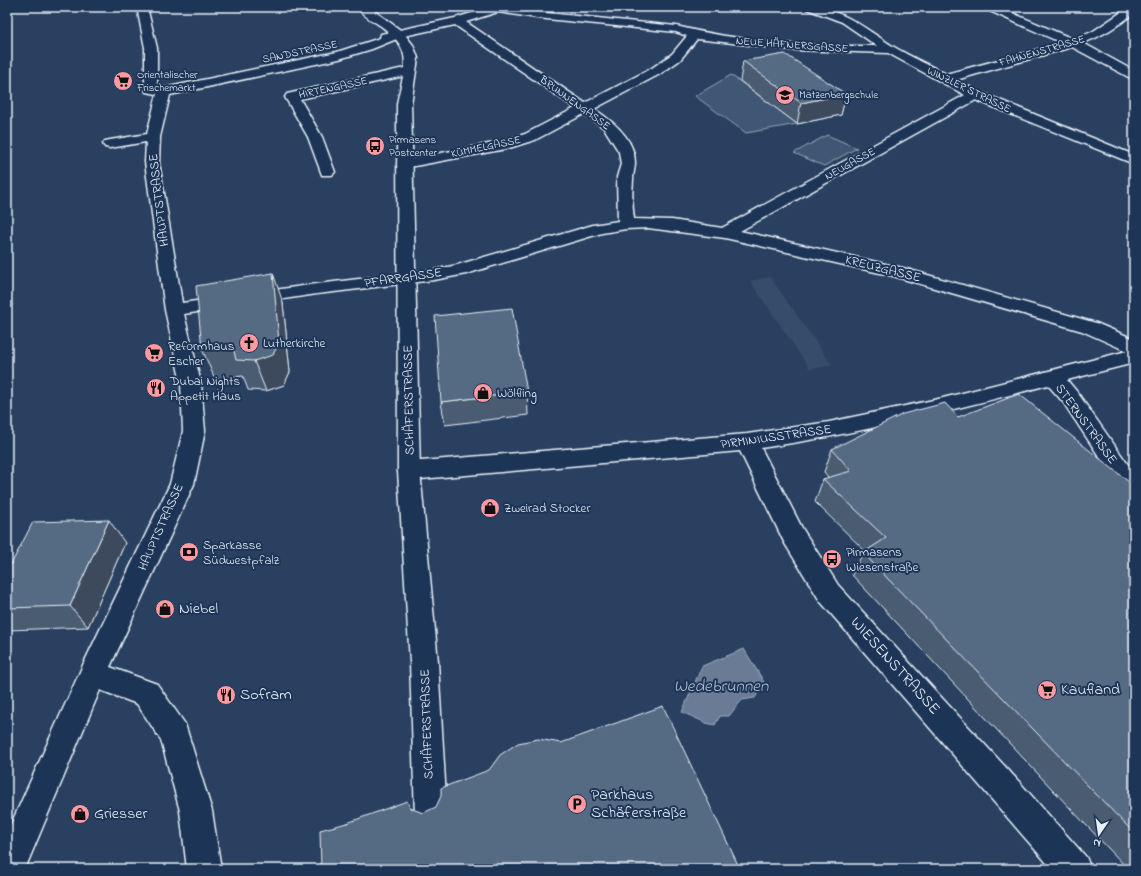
<svg xmlns="http://www.w3.org/2000/svg" width="1141" height="876" font-family="'Indie Flower',sans-serif">
	<style>
		.built { fill: #364d6b }
		.green { fill: #415774; stroke: #94a4b6 }
		.water { fill: #6b7c95; stroke: #9dabbd }
		.lines { fill: none; stroke-linecap: round; stroke-linejoin: round }
		.street-casing { stroke: #e8f1f8; stroke-width: 3 }
		.secondary-casing { stroke: #e8f1f8; stroke-width: 3 }
		.street { fill: #1d3557; fill-rule: evenodd }
		.secondary { fill: #1d3557; fill-rule: evenodd }
		.wall { fill: #495b71; stroke: #e8f1f8 }
		.shaded-wall { fill: #3c4a5c; stroke: #e8f1f8 }
		.building { fill: #556a83; stroke: #e8f1f8 }
		.labels { text-anchor: middle; dominant-baseline: central; stroke-width: 4; stroke-linejoin: round; paint-order: stroke }
		.far-street-label { font-size: 11px; fill: #e8f1f8; stroke: #1d3557 }
		.far-poi-label { font-size: 11px; fill: #e8f1f8; stroke: #1d3557; text-anchor: start }
		.street-label { font-size: 13px; fill: #e8f1f8; stroke: #1d3557 }
		.poi-label { font-size: 13px; fill: #e8f1f8; stroke: #1d3557; text-anchor: start }
		.near-poi-label { font-size: 16px; fill: #e8f1f8; stroke: #1d3557; text-anchor: start }
		.near-street-label { font-size: 16px; fill: #e8f1f8; stroke: #1d3557 }
		.near-water-label { font-size: 17px; font-style: italic; fill: #b6c2d0; stroke: #1d3557 }
	</style>
	<rect width="100%" height="100%" fill="#294061"/>
	<filter id="ink" filterUnits="userSpaceOnUse"><feTurbulence type="fractalNoise" baseFrequency=".025" numOctaves="2"/><feDisplacementMap in="SourceGraphic" scale="8" xChannelSelector="R" yChannelSelector="G"/><feConvolveMatrix kernelMatrix="1 2 1 2 8 2 1 2 1" color-interpolation-filters="sRGB"/></filter>
	<g filter="url(#ink)">
		<!-- built -->
		<path class="built" d="M 770,277 L 832,365 L 810,369 L 750,281 Z"/>
		<!-- green -->
		<path class="green" d="M 731,75 L 797,124 L 746,133 L 695,96 Z
			M 827,135 L 857,148 L 824,166 L 794,153 Z"/>
		<!-- water -->
		<path class="water" d="M 744,649 L 764,682 L 755,698 L 742,700 L 729,716 L 720,716 L 715,725 L 706,723 L 682,712 L 702,666 Z"/>
		<g class="lines">
			<defs>
				<path id="street" d="M 137,7 L 147,7 L 157,48 L 157,87 L 164,88 L 337,52 L 380,38 L 381,34 L 455,18 L 492,7 L 509,7 L 537,12 L 676,26 C 741,42 810,47 877,46 L 842,22 L 807,9 L 806,7 C 842,7 865,29 894,47 C 911,57 929,65 946,74 L 1062,43 L 985,9 L 984,7 L 998,7 L 1073,39 L 1092,32 L 1129,7 L 1134,7 L 1134,13 C 1118,26 1102,36 1083,43 L 1134,71 L 1134,80 L 1072,47 L 956,80 L 980,92 L 1134,155 L 1134,164 L 976,100 L 740,231 L 903,268 L 1096,323 L 1134,339 L 1134,363 L 1067,380 L 1077,392 L 1134,473 L 1134,500 L 1126,497 L 1063,402 L 1048,385 C 953,410 858,434 761,448 L 802,528 L 838,585 L 1022,785 L 1086,857 L 1091,869 L 1052,869 L 820,601 L 784,542 L 740,451 L 409,480 L 401,477 L 398,471 L 401,465 L 409,462 L 747,434 L 829,422 L 943,398 L 1127,351 L 1082,331 L 893,276 L 725,238 L 648,228 L 626,229 L 602,233 L 466,274 L 434,280 L 317,294 L 184,314 L 201,383 L 205,431 L 194,484 L 110,667 L 157,684 L 185,724 L 212,811 L 221,869 L 187,869 L 180,811 L 161,740 L 137,704 L 100,690 L 25,869 L 7,869 L 7,833 L 83,665 L 170,484 L 183,431 L 181,383 L 165,310 L 145,162 L 146,142 L 110,148 L 105,147 L 103,144 L 105,141 L 110,140 L 147,134 L 157,94 L 146,92 L 145,89 L 145,48 ZM 498,12 L 537,18 L 676,32 L 687,36 L 672,54 L 652,68 L 585,103 L 466,22 ZM 455,25 L 575,108 L 525,134 L 499,142 L 399,161 L 397,164 L 399,167 L 404,168 L 506,149 L 535,140 L 584,114 L 604,128 L 619,152 L 621,164 L 617,177 L 618,221 L 593,225 L 457,265 L 434,270 L 317,284 L 182,303 L 159,162 L 160,137 L 170,95 L 339,59 L 372,49 L 404,36 ZM 697,39 L 792,50 L 888,53 L 965,95 L 722,228 L 672,220 L 634,219 C 632,205 632,192 633,179 C 633,174 635,168 635,163 C 635,139 613,121 594,109 L 660,74 L 680,60 Z
					M 409,67 L 415,71 L 413,74 L 300,99 L 322,137 L 335,172 L 332,175 L 322,175 L 308,137 L 285,97 L 287,94 Z"/>
				<path id="secondary" d="M 357,7 L 369,7 L 403,32 L 413,45 L 418,58 L 411,104 L 420,471 L 438,662 L 447,816 L 442,827 L 431,832 L 420,827 L 415,816 L 410,662 L 398,471 L 397,104 C 404,67 416,52 381,26 C 373,21 362,15 357,7 Z"/>
			</defs>
			<!-- street casing -->
			<use href="#street" class="street-casing"/>
			<!-- secondary casing -->
			<use href="#secondary" class="secondary-casing"/>
			<!-- street -->
			<use href="#street" class="street"/>
			<!-- secondary -->
			<use href="#secondary" class="secondary"/>
		</g>
		<!-- wall -->
		<path class="wall" d="M 743,61 L 846,94 L 841,115 L 797,124 L 740,81 Z
			M 283,303 L 290,372 L 284,385 L 266,391 L 248,390 L 243,376 L 215,379 L 202,349 Z
			M 527,392 L 528,415 L 445,425 L 441,402 Z
			M 958,417 L 1134,486 L 1134,869 L 1128,869 L 1068,806 L 852,575 L 863,553 L 865,551 L 815,502 L 823,479 L 829,478 L 824,472 L 832,449 Z
			M 125,543 L 88,627 L 9,630 L 7,627 L 7,572 Z"/>
		<!-- shaded-wall -->
		<path class="shaded-wall" d="M 846,94 L 841,115 L 797,124 L 801,103 Z
			M 273,273 L 283,303 L 290,372 L 284,385 L 266,391 L 254,361 Z
			M 109,520 L 125,543 L 88,627 L 70,606 Z"/>
		<!-- building -->
		<path class="building" d="M 785,54 L 846,94 L 801,103 L 743,61 Z
			M 273,273 L 279,342 L 273,355 L 254,361 L 236,360 L 233,347 L 202,349 L 196,286 Z
			M 512,308 L 527,392 L 441,402 L 435,316 Z
			M 1019,394 L 1134,486 L 1134,833 L 1091,789 L 863,553 L 886,538 L 823,479 L 851,471 L 832,449 L 903,414 L 945,403 L 958,417 Z
			M 109,520 L 70,606 L 7,608 L 7,572 L 33,522 Z
			M 663,706 L 740,869 L 321,869 L 320,830 L 347,823 L 407,801 L 410,808 L 423,813 L 436,807 L 441,796 L 441,788 L 489,770 L 500,755 L 518,743 L 538,739 L 561,743 Z"/>
	</g>
	<!-- icons -->
	<defs>
		<symbol id="supermarket-disc" viewBox="-11 -11 22 22"><circle r="9.5" fill="#ff9aa2" stroke="#1d3557"/><path d="M-6-5.5h2.5l.6 2H6L4.5 2H-2.5L-4.4-4H-6ZM-1.5 3.2a1.3 1.3 0 1 0 .1 0ZM3 3.2a1.3 1.3 0 1 0 .1 0Z" fill="#111"/></symbol>
		<symbol id="school-disc" viewBox="-11 -11 22 22"><circle r="9.5" fill="#ff9aa2" stroke="#1d3557"/><path d="M0-5L7-2L0 1L-7-2ZM-4 1L0 2.5L4 1V4Q0 6-4 4Z" fill="#111"/></symbol>
		<symbol id="bus-disc" viewBox="-11 -11 22 22"><circle r="9.5" fill="#ff9aa2" stroke="#1d3557"/><path d="M-5-6H5V4H4V6H2V4H-2V6H-4V4H-5ZM-3.5-4V0h7V-4ZM-3.5 1.2v1.5H-2V1.2ZM2 1.2v1.5H3.5V1.2Z" fill="#111"/></symbol>
		<symbol id="church-disc" viewBox="-11 -11 22 22"><circle r="9.5" fill="#ff9aa2" stroke="#1d3557"/><path d="M-1.2-6h2.4v3.5h3.3v2.4h-3.3V6h-2.4V-.1h-3.3v-2.4h3.3Z" fill="#111"/></symbol>
		<symbol id="restaurant-disc" viewBox="-11 -11 22 22"><circle r="9.5" fill="#ff9aa2" stroke="#1d3557"/><path d="M-5-6h1v4h1v-4h1v4h1v-4h1v5L-1.5 .5V6h-2V.5L-5-1ZM5-6V6H3V1.5H1.5Q1.5-4 5-6Z" fill="#111"/></symbol>
		<symbol id="shop-disc" viewBox="-11 -11 22 22"><circle r="9.5" fill="#ff9aa2" stroke="#1d3557"/><path d="M-5-2.5h2.3a2.7 3.5 0 0 1 5.4 0H5L5.5 6h-11ZM-1.5-2.5h3a1.5 2.3 0 0 0-3 0Z" fill="#111"/></symbol>
		<symbol id="bank-disc" viewBox="-11 -11 22 22"><circle r="9.5" fill="#ff9aa2" stroke="#1d3557"/><path d="M-6-4H6V4H-6ZM0-2.3a2.3 2.3 0 1 0 0 4.6a2.3 2.3 0 1 0 0-4.6Z" fill="#111"/></symbol>
		<symbol id="parking-disc" viewBox="-11 -11 22 22"><circle r="9.5" fill="#ff9aa2" stroke="#1d3557"/><path d="M-3.5-5.5H1a3.5 3.5 0 0 1 0 7H-1V5.5H-3.5ZM-1-3.4V-.6H.8a1.4 1.4 0 0 0 0-2.8Z" fill="#111"/></symbol>
	</defs>
	<g fill-rule="evenodd">
		<use href="#supermarket-disc" x="112" y="70" width="22" height="22"/>
		<use href="#school-disc" x="774" y="84" width="22" height="22"/>
		<use href="#bus-disc" x="364" y="135" width="22" height="22"/>
		<use href="#church-disc" x="238" y="332" width="22" height="22"/>
		<use href="#supermarket-disc" x="143" y="342" width="22" height="22"/>
		<use href="#restaurant-disc" x="145" y="377" width="22" height="22"/>
		<use href="#shop-disc" x="472" y="382" width="22" height="22"/>
		<use href="#shop-disc" x="479" y="497" width="22" height="22"/>
		<use href="#bank-disc" x="178" y="541" width="22" height="22"/>
		<use href="#bus-disc" x="821" y="548" width="22" height="22"/>
		<use href="#shop-disc" x="154" y="598" width="22" height="22"/>
		<use href="#supermarket-disc" x="1036" y="679" width="22" height="22"/>
		<use href="#restaurant-disc" x="215" y="684" width="22" height="22"/>
		<use href="#parking-disc" x="566" y="793" width="22" height="22"/>
		<use href="#shop-disc" x="69" y="803" width="22" height="22"/>
	</g>
	<g class="labels">
		<!-- far-street labels -->
		<g class="far-street-label">
			<text transform="translate(792 45) rotate(4)">NEUE HÄFNERSGASSE</text>
			<text transform="translate(1042 51) rotate(-16)">FAHNENSTRASSE</text>
			<text transform="translate(300 52) rotate(-12)">SANDSTRASSE</text>
			<text transform="translate(333 88) rotate(-12)">HIRTENGASSE</text>
			<text transform="translate(969 90) rotate(26)">WINZLER STRASSE</text>
			<text transform="translate(575 103) rotate(36)">BRUNNENGASSE</text>
			<text transform="translate(486 147) rotate(-12)">KÜMMELGASSE</text>
			<text transform="translate(850 164) rotate(-29)">NEUGASSE</text>
		</g>
		<!-- far-poi labels -->
		<g class="far-poi-label">
			<text x="137" y="75">Orientalischer<tspan x="137" dy="13">Frischemarkt</tspan></text>
			<text x="799" y="95">Matzenbergschule</text>
			<text x="389" y="140">Pirmasens<tspan x="389" dy="13">Postcenter</tspan></text>
		</g>
		<!-- street labels -->
		<g class="street-label">
			<text transform="translate(159 200) rotate(-97)">HAUPTSTRASSE</text>
			<text transform="translate(883 269) rotate(14)">KREUZGASSE</text>
			<text transform="translate(403 278) rotate(-8)">PFARRGASSE</text>
			<text transform="translate(409 400) rotate(-91)">SCHÄFERSTRASSE</text>
			<text transform="translate(1086 424) rotate(54)">STERNSTRASSE</text>
			<text transform="translate(776 437) rotate(-8)">PIRMINIUSSTRASSE</text>
			<text transform="translate(161 527) rotate(-66)">HAUPTSTRASSE</text>
			<text transform="translate(427 724) rotate(-92)">SCHÄFERSTRASSE</text>
		</g>
		<!-- poi labels -->
		<g class="poi-label">
			<text x="263" y="343">Lutherkirche</text>
			<text x="168" y="346">Reformhaus<tspan x="168" dy="15">Escher</tspan></text>
			<text x="170" y="381">Dubai Nights<tspan x="170" dy="15">Appetit Haus</tspan></text>
			<text x="497" y="393">Wölfling</text>
			<text x="504" y="508">Zweirad Stocker</text>
			<text x="203" y="545">Sparkasse<tspan x="203" dy="15">Südwestpfalz</tspan></text>
			<text x="846" y="552">Pirmasens<tspan x="846" dy="15">Wiesenstraße</tspan></text>
		</g>
		<!-- near-poi labels -->
		<g class="near-poi-label">
			<text x="179" y="609">Niebel</text>
			<text x="1061" y="690">Kaufland</text>
			<text x="240" y="695">Sofram</text>
			<text x="591" y="795">Parkhaus<tspan x="591" dy="18">Schäferstraße</tspan></text>
			<text x="94" y="814">Griesser</text>
		</g>
		<!-- near-street labels -->
		<g class="near-street-label">
			<text transform="translate(895 666) rotate(48)">WIESENSTRASSE</text>
		</g>
		<!-- near-water labels -->
		<g class="near-water-label">
			<text x="721" y="686">Wedebrunnen</text>
		</g>
	</g>
	<!-- margin -->
	<rect width="1141" height="876" fill="none" stroke="#1d3557" stroke-width="24"/>
	<rect x="12" y="12" width="1117" height="852" fill="none" stroke="#e8f1f8" stroke-width="1.5" filter="url(#ink)"/>
	<!-- north arrow -->
	<g transform="translate(1099 834) rotate(193)" stroke="#1d3557" stroke-width="3" paint-order="stroke">
	<path d="M0-3L7 15L0 10L-7 15Z" fill="#e8f1f8"/>
	<text y="-6" font-size="11" font-weight="bold" text-anchor="middle" fill="#e8f1f8">N</text>
	</g>
</svg>
